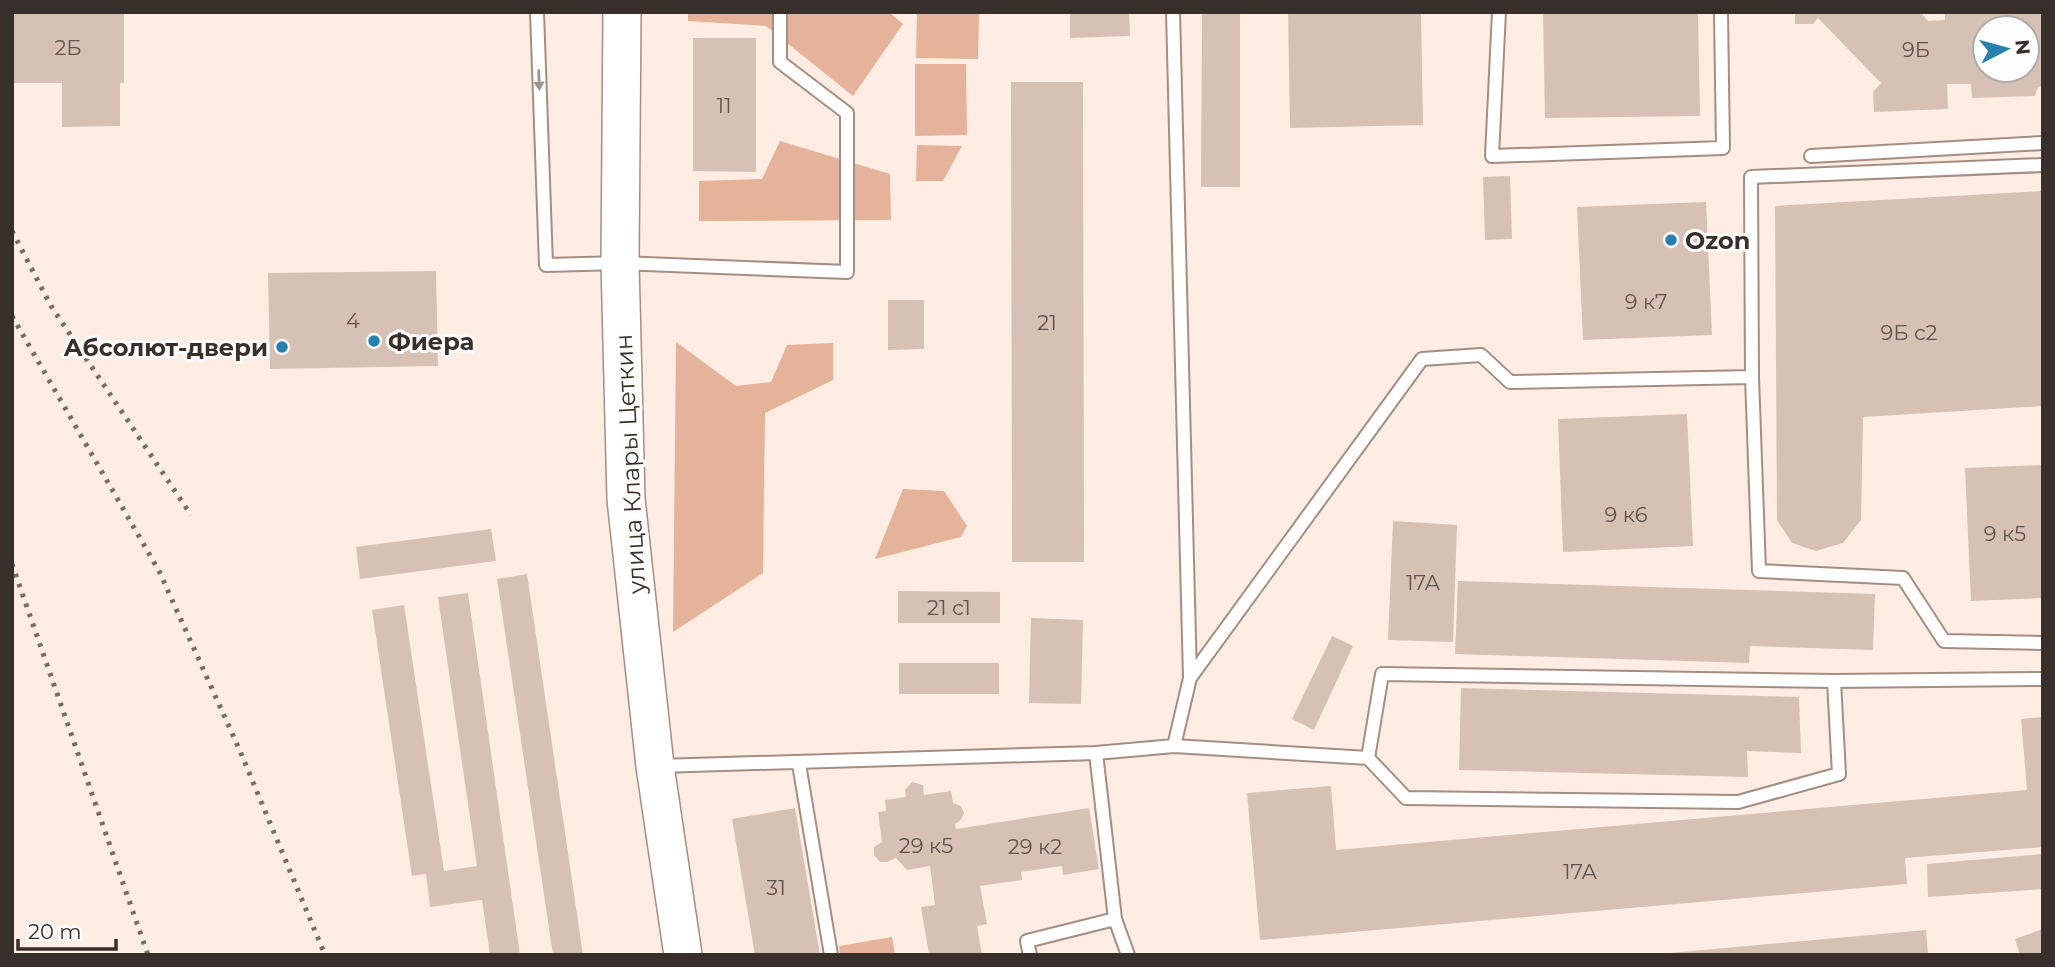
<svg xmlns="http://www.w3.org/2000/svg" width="2055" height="967" font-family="Montserrat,sans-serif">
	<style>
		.green { fill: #e5b399 }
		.building { fill: #d7c1b5; fill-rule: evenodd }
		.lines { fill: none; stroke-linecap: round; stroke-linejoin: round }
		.lane-casing { stroke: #a38e83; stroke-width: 16 }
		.secondary-casing { stroke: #a38e83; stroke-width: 40 }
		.lane { stroke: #fff; stroke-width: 12 }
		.secondary { stroke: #fff; stroke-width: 37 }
		.rail { stroke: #786b66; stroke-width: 5; stroke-dasharray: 3.5 7; stroke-linecap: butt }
		.oneway { fill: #9c9795 }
		.poi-dot { fill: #2780ae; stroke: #fdfdfd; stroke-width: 2.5 }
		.labels { text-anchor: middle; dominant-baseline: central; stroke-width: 6; stroke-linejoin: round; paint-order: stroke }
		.number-label { font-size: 21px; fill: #60544e }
		.poi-label { font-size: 24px; font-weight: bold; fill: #382f2b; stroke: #fdfdfd; text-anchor: start }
		.street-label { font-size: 24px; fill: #382f2b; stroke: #fdfdfd }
	</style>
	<rect width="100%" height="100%" fill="#ffece2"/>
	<!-- green -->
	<path class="green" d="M 688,12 L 889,12 L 903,24 L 853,96 L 766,26 L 688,21 Z
		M 917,12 L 979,12 L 978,59 L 916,58 Z
		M 915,64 L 966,64 L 967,135 L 915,136 Z
		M 780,141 L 890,174 L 891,220 L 699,221 L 699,181 L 762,179 Z
		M 917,145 L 962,146 L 943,181 L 916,181 Z
		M 676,342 L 736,386 L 771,382 L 787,345 L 833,343 L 833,380 L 765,413 L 763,573 L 673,632 Z
		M 903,489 L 944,491 L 967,526 L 961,537 L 875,559 Z
		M 892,937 L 895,955 L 840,955 L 839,946 Z"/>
	<!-- building -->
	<path class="building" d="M 12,12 L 124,12 L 124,83 L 120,83 L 120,126 L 62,127 L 62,83 L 12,83 Z
		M 1070,12 L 1129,12 L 1130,36 L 1070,38 Z
		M 1202,12 L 1240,12 L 1240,187 L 1201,187 Z
		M 1288,12 L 1421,12 L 1423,125 L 1290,128 Z
		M 1543,12 L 1698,12 L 1700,116 L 1545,118 Z
		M 1795,12 L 1920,12 L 1928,21 L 1945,20 L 1945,12 L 2043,12 L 2043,86 L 2038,87 L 2035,96 L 1972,98 L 1971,84 L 1947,84 L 1948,109 L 1874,112 L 1873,92 L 1881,83 L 1818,18 L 1813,24 L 1795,24 ZM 1985,28 L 2027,28 L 2027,70 L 1985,70 Z
		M 693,38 L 756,38 L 756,172 L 693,171 Z
		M 1011,82 L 1083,82 L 1084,562 L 1012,562 Z
		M 1510,176 L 1512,239 L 1485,240 L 1483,177 Z
		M 2043,191 L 2043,406 L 1863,417 L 1861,520 L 1843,543 L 1816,551 L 1792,543 L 1777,520 L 1775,206 Z
		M 1706,202 L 1712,335 L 1583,340 L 1577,207 Z
		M 436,271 L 438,366 L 270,369 L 268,273 Z
		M 888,300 L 924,300 L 924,349 L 888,350 Z
		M 1687,414 L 1693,546 L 1563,552 L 1558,419 Z
		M 2043,465 L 2043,598 L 1971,601 L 1965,468 Z
		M 1393,521 L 1457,525 L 1453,642 L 1388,640 Z
		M 491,529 L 496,561 L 360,579 L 356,547 Z
		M 527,574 L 583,955 L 553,955 L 497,579 Z
		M 1458,581 L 1875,594 L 1873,650 L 1750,646 L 1749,663 L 1455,654 Z
		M 898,591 L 1000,592 L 1000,623 L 898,623 Z
		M 468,593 L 520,955 L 490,955 L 482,900 L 430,907 L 426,874 L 412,876 L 372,610 L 404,605 L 444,871 L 477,866 L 438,597 Z
		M 1031,618 L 1083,620 L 1081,704 L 1029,703 Z
		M 1332,636 L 1353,646 L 1314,730 L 1292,719 Z
		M 899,663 L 999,663 L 999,694 L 899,694 Z
		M 1461,688 L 1799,697 L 1801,753 L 1747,751 L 1748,777 L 1459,770 Z
		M 2043,717 L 2043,847 L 1905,858 L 1907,884 L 1260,940 L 1247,793 L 1331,786 L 1336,850 L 2027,790 L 2021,719 Z
		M 912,782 L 923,785 L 924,795 L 951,791 L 953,803 L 961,806 L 964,813 L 960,821 L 955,824 L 956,829 L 1089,808 L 1099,869 L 1063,875 L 1062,866 L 1021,872 L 1022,880 L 980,886 L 987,924 L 977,926 L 982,955 L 929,955 L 921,907 L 935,905 L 930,866 L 907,870 L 896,858 L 887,862 L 880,862 L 874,855 L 874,847 L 882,842 L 878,812 L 886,811 L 885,800 L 906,797 L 905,790 Z
		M 795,808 L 820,955 L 755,955 L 732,819 Z
		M 2043,854 L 2043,889 L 1928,897 L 1927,864 Z
		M 2043,929 L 2043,955 L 2020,955 L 2015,939 Z
		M 1926,930 L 1928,955 L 1670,955 L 1670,953 Z"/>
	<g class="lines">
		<defs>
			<path id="lane" d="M 537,12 L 546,265 L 620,263 L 847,272 L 847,113 L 780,62 L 780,12
				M 1173,12 L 1190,678
				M 1499,12 L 1492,156 L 1723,148 L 1721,12
				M 1811,156 L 2043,143
				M 2043,165 L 1751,177 L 1752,377 L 1759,571 L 1903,578 L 1944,641 L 2043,643
				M 1834,681 L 2043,679
				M 1174,746 L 1368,758 L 1406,798 L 1738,802 L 1839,774 L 1834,681 L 1382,674 L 1368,758
				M 1096,753 L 1174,746 L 1190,678 L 1422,359 L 1481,355 L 1510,382 L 1752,377
				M 799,764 L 831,955
				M 658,766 L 1096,753 L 1115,919 L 1128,955
				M 1030,955 L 1027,941 L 1115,919"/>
			<path id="secondary" d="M 622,12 L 620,263 L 626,499 L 655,766 L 683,955"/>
		</defs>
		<!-- lane casing -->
		<use href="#lane" class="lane-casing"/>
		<!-- secondary casing -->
		<use href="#secondary" class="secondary-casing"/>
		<!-- lane -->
		<use href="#lane" class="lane"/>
		<!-- secondary -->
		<use href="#secondary" class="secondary"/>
		<!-- rail -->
		<path class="rail" d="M 12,231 L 51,306 L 191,515
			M 12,316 L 159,571 L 240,751 L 325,955
			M 12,564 L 148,955"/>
	</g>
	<!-- one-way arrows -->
	<defs><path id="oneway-solid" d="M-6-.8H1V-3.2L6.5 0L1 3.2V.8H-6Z" transform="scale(1.75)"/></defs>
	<use class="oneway" href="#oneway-solid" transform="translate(539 80) rotate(88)"/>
	<!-- markers -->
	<g class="poi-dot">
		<circle cx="1671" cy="240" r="7"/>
		<circle cx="374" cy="341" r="7"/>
		<circle cx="282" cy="347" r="7"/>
	</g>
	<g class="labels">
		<!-- number labels -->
		<g class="number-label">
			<text x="68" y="47">2Б</text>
			<text x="1916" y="49">9Б</text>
			<text x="724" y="105">11</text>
			<text x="1646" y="301">9 к7</text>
			<text x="353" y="320">4</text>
			<text x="1047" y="322">21</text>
			<text x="1909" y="332">9Б с2</text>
			<text x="1626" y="514">9 к6</text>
			<text x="2005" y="533">9 к5</text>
			<text x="1423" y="582">17А</text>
			<text x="949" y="607">21 с1</text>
			<text x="926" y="845">29 к5</text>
			<text x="1035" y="846">29 к2</text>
			<text x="1580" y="871">17А</text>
			<text x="776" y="887">31</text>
		</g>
		<!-- poi labels -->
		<g class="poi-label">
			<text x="1685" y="240">Ozon</text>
			<text x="388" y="341">Фиера</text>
			<text x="268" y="347" text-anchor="end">Абсолют-двери</text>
		</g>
		<!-- street labels -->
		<g class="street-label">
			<text transform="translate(630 464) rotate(-93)">улица Клары Цеткин</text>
		</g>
	</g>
	<!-- border -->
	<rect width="2055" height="967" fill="none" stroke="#382f2b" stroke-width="28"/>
	<!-- north arrow -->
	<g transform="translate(2006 49) rotate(84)"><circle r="33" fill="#fdfdfd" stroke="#aeaba9" stroke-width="2"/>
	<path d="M0-5L12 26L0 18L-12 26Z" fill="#2780ae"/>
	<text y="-10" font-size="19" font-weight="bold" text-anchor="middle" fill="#382f2b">N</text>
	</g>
	<!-- scale -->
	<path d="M18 939v10h98v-10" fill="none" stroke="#382f2b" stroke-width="3.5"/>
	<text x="28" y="939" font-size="21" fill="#382f2b" stroke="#fdfdfd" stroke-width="5" paint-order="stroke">20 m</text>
</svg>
